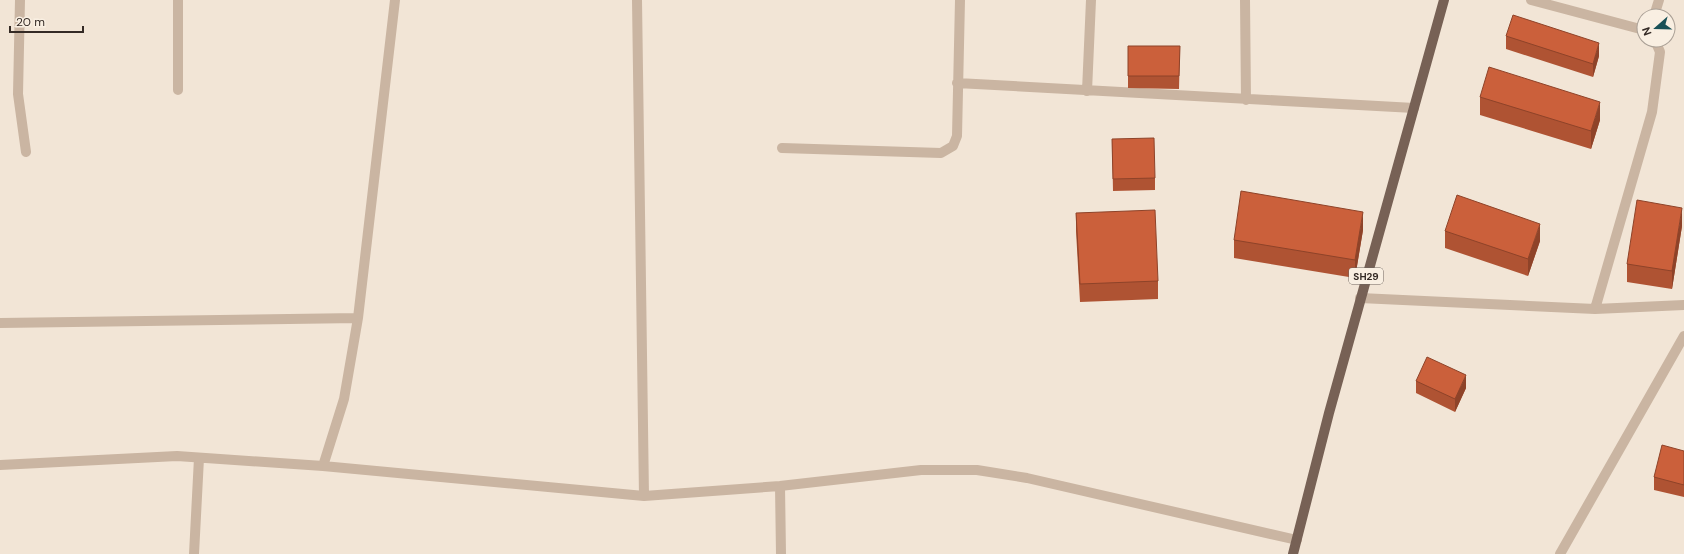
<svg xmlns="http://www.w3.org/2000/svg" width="1684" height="554" font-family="'DM Sans',sans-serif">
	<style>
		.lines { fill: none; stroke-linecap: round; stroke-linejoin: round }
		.minor { stroke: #cab5a2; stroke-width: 10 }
		.major { stroke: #776155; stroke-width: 10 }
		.wall { fill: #af5333 }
		.shaded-wall { fill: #8e4329 }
		.building { fill: #cb603b; stroke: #8e4329 }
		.labels { text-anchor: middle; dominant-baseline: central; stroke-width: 3; stroke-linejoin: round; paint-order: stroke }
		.shield { fill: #f9efe2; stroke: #6f655e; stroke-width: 1 }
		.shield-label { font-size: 10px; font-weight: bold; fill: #342a25 }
	</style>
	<rect width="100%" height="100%" fill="#f2e5d6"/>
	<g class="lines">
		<!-- minor -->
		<path class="minor" d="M 20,0 L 18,94 L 26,152
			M 637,0 L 644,496
			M 1245,0 L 1246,100
			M 1531,0 L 1644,30
			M 1654,16 L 1659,0
			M 957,83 L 1414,108
			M 178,90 L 178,0
			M 1087,91 L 1091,0
			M 782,148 L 941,153 L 953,146 L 957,136 L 960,0
			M 1360,298 L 1595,309 L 1684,305
			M 1595,309 L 1652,112 L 1660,52 L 1655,40
			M 0,323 L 358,318
			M 0,465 L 177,456 L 323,466 L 644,496 L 780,486 L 921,470 L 977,470 L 1027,478 L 1297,540
			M 323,466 L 344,399 L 358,318 L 395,0
			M 780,486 L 781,554
			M 194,554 L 199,458
			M 1560,554 L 1684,336"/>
		<!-- major -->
		<path class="major" d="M 1293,554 L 1329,413 L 1444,0"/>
	</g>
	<!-- wall -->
	<path class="wall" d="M 1506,36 L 1599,56 L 1593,77 L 1506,49 Z
		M 1128,46 L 1180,46 L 1179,89 L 1128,88 Z
		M 1480,97 L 1600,120 L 1591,149 L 1480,115 Z
		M 1112,139 L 1155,178 L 1155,190 L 1113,191 Z
		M 1076,213 L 1158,281 L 1158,299 L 1080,302 L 1076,231 Z
		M 1682,226 L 1672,289 L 1627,282 L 1627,264 Z
		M 1363,230 L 1355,278 L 1234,258 L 1234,240 Z
		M 1445,231 L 1540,241 L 1528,276 L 1445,248 Z
		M 1416,381 L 1466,388 L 1455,412 L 1416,393 Z
		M 1684,451 L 1684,497 L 1654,490 L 1654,477 Z"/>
	<!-- shaded-wall -->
	<path class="shaded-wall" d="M 1599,43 L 1599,56 L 1593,77 L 1593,64 Z
		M 1600,102 L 1600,120 L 1591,149 L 1591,131 Z
		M 1682,208 L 1682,226 L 1672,289 L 1672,271 Z
		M 1363,212 L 1363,230 L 1355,278 L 1355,260 Z
		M 1540,224 L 1540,241 L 1528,276 L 1528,259 Z
		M 1466,375 L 1466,388 L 1455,412 L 1455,399 Z"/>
	<!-- building -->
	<path class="building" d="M 1513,15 L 1599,43 L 1593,64 L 1506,36 Z
		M 1128,46 L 1180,46 L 1179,76 L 1128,76 Z
		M 1489,67 L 1600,102 L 1591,131 L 1480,97 Z
		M 1154,138 L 1155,178 L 1113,179 L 1112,139 Z
		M 1241,191 L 1363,212 L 1355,260 L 1234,240 Z
		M 1457,195 L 1540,224 L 1528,259 L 1445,231 Z
		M 1637,200 L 1682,208 L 1672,271 L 1627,264 Z
		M 1155,210 L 1158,281 L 1080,284 L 1076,213 Z
		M 1427,357 L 1466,375 L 1455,399 L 1416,381 Z
		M 1662,445 L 1684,451 L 1684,485 L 1654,477 Z"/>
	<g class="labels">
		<!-- shield labels -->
		<rect class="shield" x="1349" y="268" width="34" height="16" rx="3"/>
		<g class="shield-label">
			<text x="1366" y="276">SH29</text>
		</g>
	</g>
	<!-- north arrow -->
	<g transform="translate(1656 28) rotate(250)"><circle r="19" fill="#f9efe2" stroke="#aaa096"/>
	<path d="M0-3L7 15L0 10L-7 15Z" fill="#195157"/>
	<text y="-6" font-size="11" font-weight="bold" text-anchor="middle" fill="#342a25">N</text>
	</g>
	<!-- scale -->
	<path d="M10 26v6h73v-6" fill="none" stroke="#342a25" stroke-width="2"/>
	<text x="16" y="26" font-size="12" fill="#342a25" stroke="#f9efe2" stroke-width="3" paint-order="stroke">20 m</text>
</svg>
